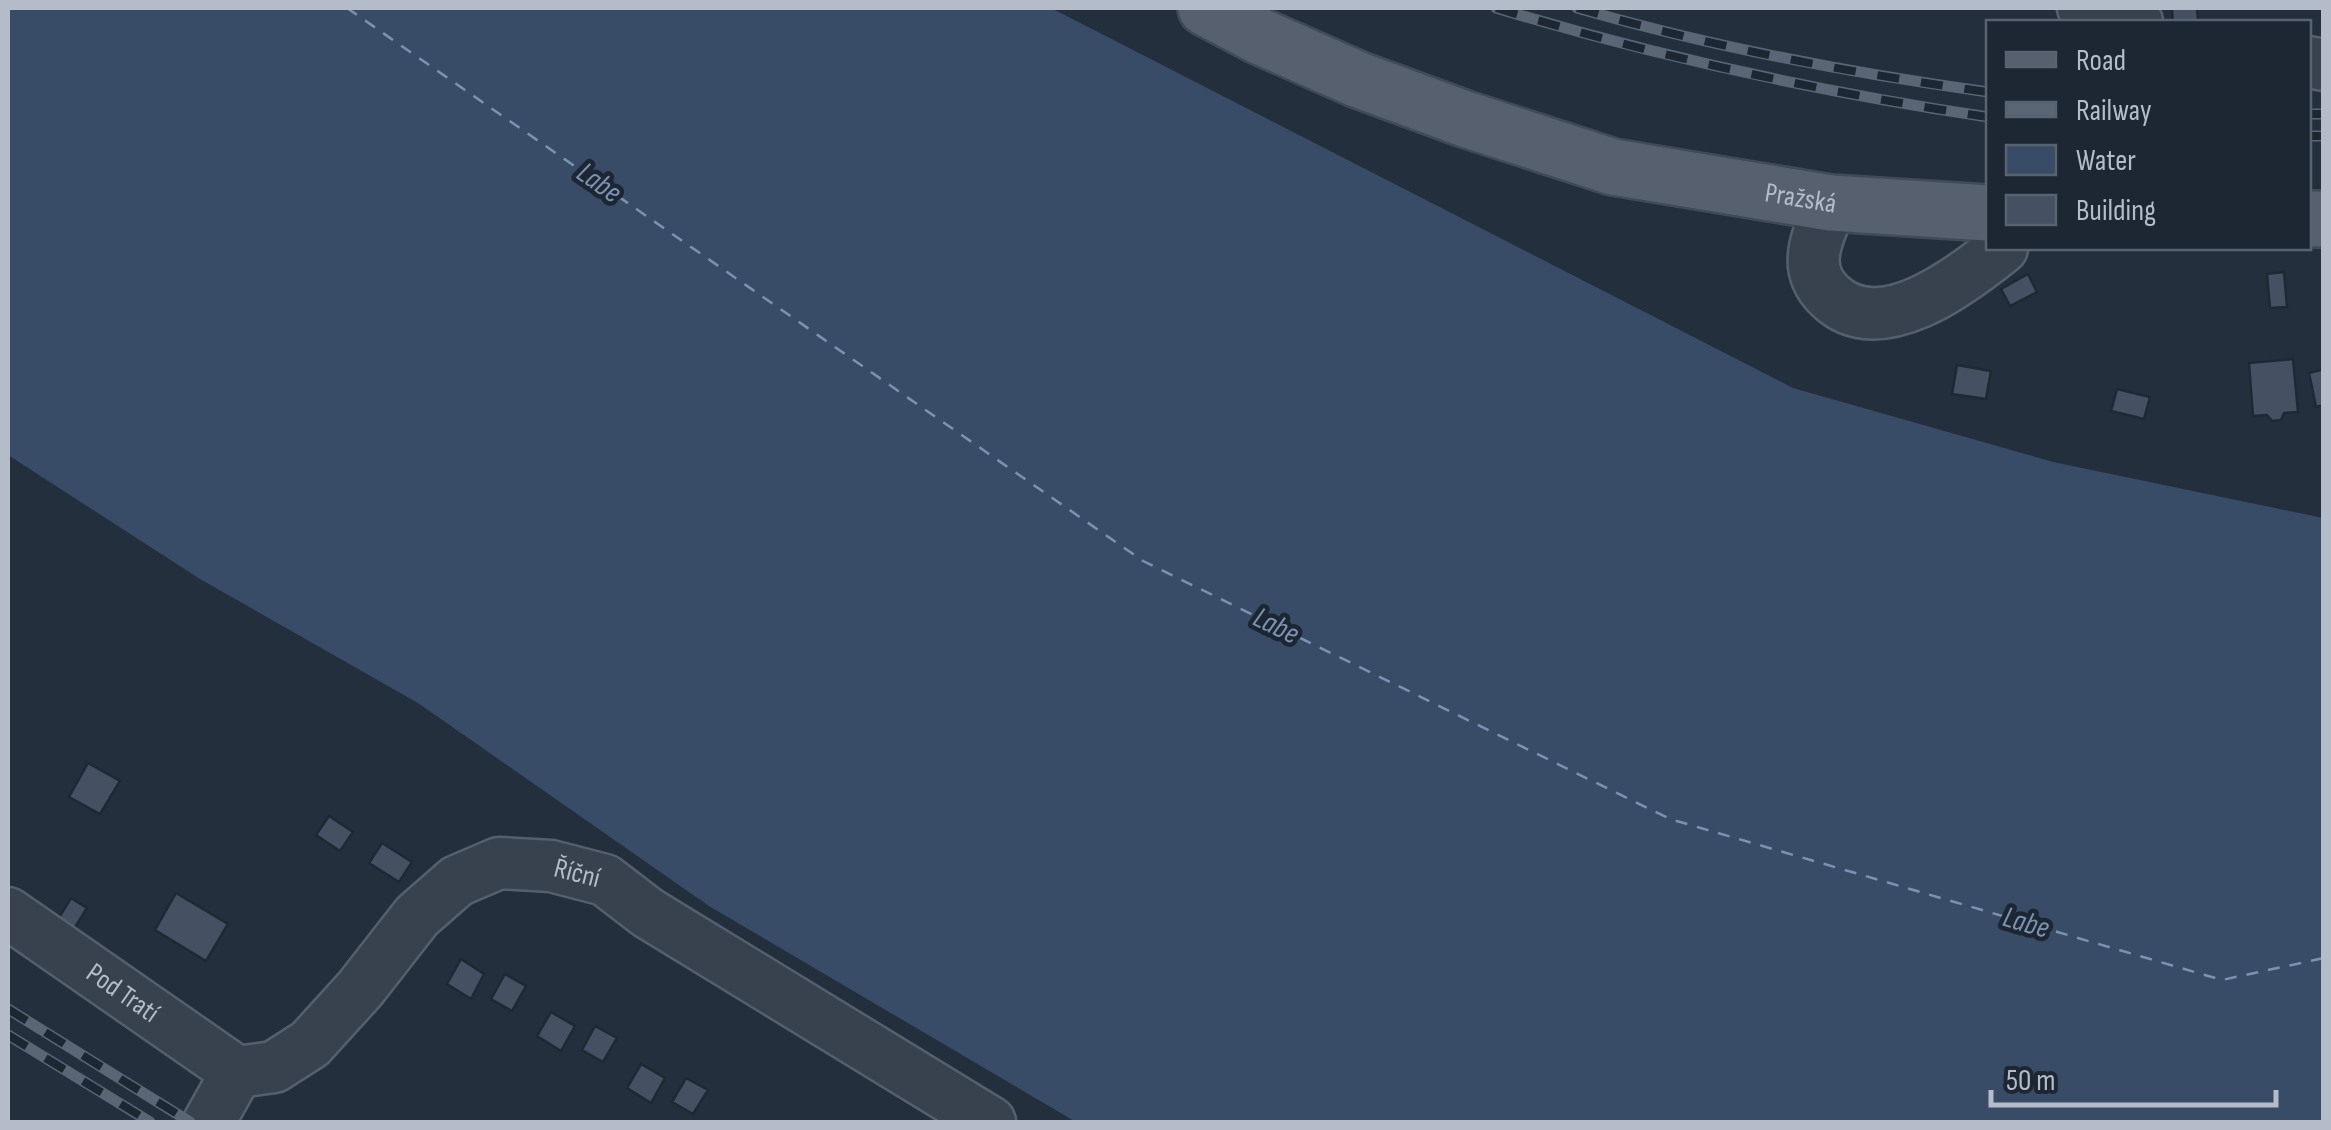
<svg xmlns="http://www.w3.org/2000/svg" width="2331" height="1130" font-family="'Sofia Sans Condensed',sans-serif">
	<style>
		.water { fill: #394c67 }
		.lines { fill: none; stroke-linecap: round; stroke-linejoin: round }
		.ferry { stroke: #7c92b1; stroke-width: 2.5; stroke-dasharray: 12 10; stroke-linecap: butt }
		.building { fill: #455162; stroke: #1f2835; stroke-width: 2.5 }
		.minor-casing { stroke: #565f6c; stroke-width: 55 }
		.major-casing { stroke: #414a57; stroke-width: 60 }
		.minor { stroke: #38414e; stroke-width: 50 }
		.major { stroke: #56606e; stroke-width: 55 }
		.rail-casing { stroke: #5a6575; stroke-width: 11 }
		.rail { stroke: #1d2633; stroke-width: 8; stroke-dasharray: 22; stroke-linecap: butt }
		.labels { text-anchor: middle; dominant-baseline: central; stroke-width: 9; stroke-linejoin: round; paint-order: stroke }
		.street-label { font-size: 28px; fill: #b4bcc9; stroke: #1d2633 }
		.water-label { font-size: 30px; font-style: italic; fill: #7c92b1; stroke: #1d2633 }
	</style>
	<rect width="100%" height="100%" fill="#242f3e"/>
	<!-- water -->
	<path class="water" d="M 8,8 L 1051,8 L 1793,388 L 2053,462 L 2323,518 L 2323,1122 L 1076,1122 L 709,906 L 418,703 L 200,579 L 8,455 Z"/>
	<g class="lines">
		<!-- ferry -->
		<path class="ferry" d="M 347,8 L 1143,561 L 1670,819 L 2222,980 L 2324,958"/>
	</g>
	<!-- building -->
	<path class="building" d="M 2172,8 L 2197,8 L 2198,21 L 2173,22 Z
		M 2284,272 L 2287,307 L 2270,308 L 2267,274 Z
		M 2028,274 L 2037,292 L 2010,306 L 2001,289 Z
		M 2293,359 L 2298,412 L 2284,413 L 2281,420 L 2272,421 L 2267,415 L 2253,416 L 2249,363 Z
		M 1957,365 L 1991,371 L 1986,399 L 1952,394 Z
		M 2324,369 L 2324,405 L 2316,407 L 2309,373 Z
		M 2117,389 L 2150,397 L 2144,419 L 2111,411 Z
		M 88,763 L 120,781 L 100,814 L 69,797 Z
		M 329,816 L 353,832 L 340,851 L 316,835 Z
		M 382,843 L 412,862 L 399,882 L 369,863 Z
		M 176,893 L 228,924 L 206,961 L 155,930 Z
		M 71,898 L 87,908 L 67,940 L 52,929 Z
		M 461,959 L 484,974 L 471,999 L 447,984 Z
		M 505,974 L 526,986 L 512,1011 L 491,999 Z
		M 551,1012 L 575,1026 L 561,1051 L 537,1036 Z
		M 595,1026 L 617,1038 L 603,1062 L 582,1050 Z
		M 641,1064 L 665,1078 L 651,1103 L 627,1088 Z
		M 686,1078 L 708,1090 L 693,1114 L 672,1102 Z"/>
	<g class="lines">
		<defs>
			<g id="minor">
				<path d="M 2083,8 L 2137,22"/>
				<path d="M 2308,62 L 2324,65"/>
				<path d="M 1831,203 C 1826,218 1815,238 1814,255 C 1812,271 1819,286 1830,296 C 1879,344 1961,281 2002,248"/>
				<path id="s1" d="M 8,913 L 237,1072"/>
				<path id="s2" d="M 237,1072 L 274,1067 L 310,1044 L 360,989 L 417,916 L 457,881 L 499,863 L 551,866 L 605,880 L 648,913 L 990,1122"/>
				<path d="M 209,1122 L 237,1072"/>
			</g>
			<g id="major">
				<path id="s3" d="M 1206,8 L 1259,36 L 1359,80 L 1465,119 L 1613,167 L 1831,203 L 1988,213"/>
				<path d="M 2308,219 L 2324,219"/>
			</g>
		</defs>
		<!-- minor casing -->
		<use href="#minor" class="minor-casing"/>
		<!-- major casing -->
		<use href="#major" class="major-casing"/>
		<!-- minor -->
		<use href="#minor" class="minor"/>
		<!-- major -->
		<use href="#major" class="major"/>
		<defs>
			<path id="rail" d="M 1496,8 C 1658,57 1821,92 1988,117
				M 1577,8 C 1712,47 1850,73 1988,92
				M 2308,114 L 2324,114
				M 2308,136 L 2324,136
				M 8,1009 L 190,1122
				M 8,1035 L 150,1122"/>
		</defs>
		<!-- rail casing -->
		<use href="#rail" class="rail-casing"/>
		<!-- rail -->
		<use href="#rail" class="rail"/>
	</g>
	<g class="labels">
		<!-- street labels -->
		<g class="street-label">
			<text stroke="none"><textPath href="#s3" startOffset="628">Pražská</textPath></text>
			<text stroke="none"><textPath href="#s2" startOffset="425">Říční</textPath></text>
			<text stroke="none"><textPath href="#s1" startOffset="140">Pod Tratí</textPath></text>
		</g>
		<!-- water labels -->
		<g class="water-label">
			<text transform="translate(599 183) rotate(35)">Labe</text>
			<text transform="translate(1276 626) rotate(26)">Labe</text>
			<text transform="translate(2026 923) rotate(16)">Labe</text>
		</g>
	</g>
	<!-- border -->
	<rect width="2331" height="1130" fill="none" stroke="#b4bcc9" stroke-width="20"/>
	<!-- legend -->
	<rect x="1986" y="20" width="325" height="230" fill="#1d2633" stroke="#59626f" stroke-width="2.5"/>
	<rect x="2006" y="52" width="50" height="15" fill="#56606e" stroke="#59626f" stroke-width="2.5"/>
	<text x="2076" y="70" font-size="30" fill="#b4bcc9">Road</text>
	<rect x="2006" y="102" width="50" height="15" fill="#5a6575" stroke="#59626f" stroke-width="2.5"/>
	<text x="2076" y="120" font-size="30" fill="#b4bcc9">Railway</text>
	<rect x="2006" y="145" width="50" height="30" fill="#394c67" stroke="#59626f" stroke-width="2.5"/>
	<text x="2076" y="170" font-size="30" fill="#b4bcc9">Water</text>
	<rect x="2006" y="195" width="50" height="30" fill="#455162" stroke="#59626f" stroke-width="2.5"/>
	<text x="2076" y="220" font-size="30" fill="#b4bcc9">Building</text>
	<!-- scale -->
	<path d="M1991 1090v15h285v-15" fill="none" stroke="#b4bcc9" stroke-width="5"/>
	<text x="2006" y="1090" font-size="30" fill="#b4bcc9" stroke="#1d2633" stroke-width="8" paint-order="stroke">50 m</text>
</svg>
